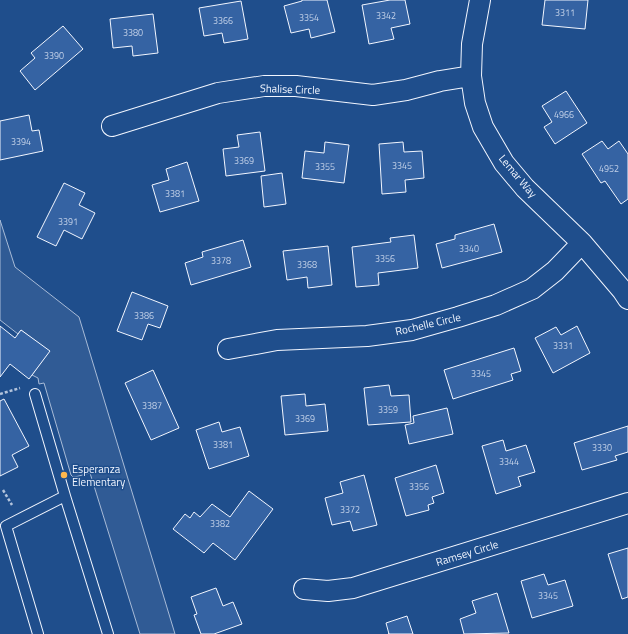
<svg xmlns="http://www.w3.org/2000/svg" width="628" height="634" font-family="'Titillium Web',sans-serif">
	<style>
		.green { fill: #305b95; stroke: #a8bbd7 }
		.building { fill: #3563a3; stroke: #f2f6ff }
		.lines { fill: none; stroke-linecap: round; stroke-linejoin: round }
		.service-casing { stroke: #f2f6ff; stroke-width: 12 }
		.minor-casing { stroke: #f2f6ff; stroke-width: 22 }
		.path { stroke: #b3c4dc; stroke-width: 2.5; stroke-dasharray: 3 2; stroke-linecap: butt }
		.service { stroke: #1f4e8c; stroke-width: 10 }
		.minor { stroke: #1f4e8c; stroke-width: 20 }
		.poi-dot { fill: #ffb74d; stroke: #1f4e8c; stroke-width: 1.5 }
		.labels { text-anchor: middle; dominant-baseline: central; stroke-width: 3; stroke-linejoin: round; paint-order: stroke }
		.number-label { font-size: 9px; fill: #c3d1e8 }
		.street-label { font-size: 11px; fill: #f2f6ff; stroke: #1f4e8c }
		.poi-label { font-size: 11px; fill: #f2f6ff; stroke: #1f4e8c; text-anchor: start }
	</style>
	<rect width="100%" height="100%" fill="#1f4e8c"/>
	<!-- green -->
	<path class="green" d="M 0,220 L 15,267 L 79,317 L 175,634 L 140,634 L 90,473 L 75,477 L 73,477 L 71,475 L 44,383 L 39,384 L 38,378 L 32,375 L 49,351 L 21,330 L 18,334 L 0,320 Z"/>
	<!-- building -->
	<path class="building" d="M 302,0 L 327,0 L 335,32 L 311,38 L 309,29 L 291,33 L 284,6 L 302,1 Z
		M 390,0 L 405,0 L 410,24 L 391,28 L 394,39 L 369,44 L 362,5 Z
		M 545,0 L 588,0 L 585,29 L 542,25 Z
		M 241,1 L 248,39 L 224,43 L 222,33 L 204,36 L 199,8 Z
		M 153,14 L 158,53 L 133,56 L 132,46 L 113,48 L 110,19 Z
		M 63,26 L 83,49 L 35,90 L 20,71 L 35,58 L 31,53 Z
		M 566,91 L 587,123 L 555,144 L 544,127 L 552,122 L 542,106 Z
		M 29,115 L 32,131 L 39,130 L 43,151 L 0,160 L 0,121 Z
		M 260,132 L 265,171 L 226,176 L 223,149 L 239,147 L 237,135 Z
		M 602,141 L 608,149 L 619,141 L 628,154 L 628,199 L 621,204 L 605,181 L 601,183 L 582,154 Z
		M 325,142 L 349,145 L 344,183 L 302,178 L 305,151 L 324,153 Z
		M 403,142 L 404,152 L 422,151 L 424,178 L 405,180 L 406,192 L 382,194 L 379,144 Z
		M 187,162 L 199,201 L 160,212 L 152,185 L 169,180 L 166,169 Z
		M 282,173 L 286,204 L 264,207 L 261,176 Z
		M 64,183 L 85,193 L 79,205 L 95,213 L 82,239 L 64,230 L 56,246 L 37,237 Z
		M 494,224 L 502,252 L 442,268 L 436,244 L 455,239 L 455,235 Z
		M 414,235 L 418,268 L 378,273 L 379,285 L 356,287 L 352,247 L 391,242 L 390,238 Z
		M 243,240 L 251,267 L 191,285 L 185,263 L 203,257 L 202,252 Z
		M 328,246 L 332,285 L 308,288 L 307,277 L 287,280 L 283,251 Z
		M 132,292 L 168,306 L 160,328 L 148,324 L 142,340 L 117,331 Z
		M 0,326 L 15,338 L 21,330 L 50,351 L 29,379 L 10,364 L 0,377 Z
		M 577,326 L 590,353 L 553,373 L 535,338 L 556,327 L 561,335 Z
		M 514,348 L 521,371 L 511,374 L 513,380 L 453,399 L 444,370 Z
		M 153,370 L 179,428 L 151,440 L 125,383 Z
		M 389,385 L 391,396 L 409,395 L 411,422 L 368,425 L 364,388 Z
		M 305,394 L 306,406 L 325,404 L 328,431 L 285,435 L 281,396 Z
		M 4,399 L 29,446 L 12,455 L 18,467 L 0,476 L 0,401 Z
		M 447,408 L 453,434 L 409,444 L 405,425 L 414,423 L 413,416 Z
		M 219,422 L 222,432 L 240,427 L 249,456 L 209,469 L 196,430 Z
		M 628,426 L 628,452 L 615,456 L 617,460 L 582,470 L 574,443 Z
		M 503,440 L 506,451 L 526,445 L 535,472 L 518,477 L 521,486 L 496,494 L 482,446 Z
		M 436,465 L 444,493 L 432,497 L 434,503 L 428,505 L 429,510 L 406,516 L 395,478 Z
		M 364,475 L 377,525 L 353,531 L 350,521 L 332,525 L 325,498 L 343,493 L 340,482 Z
		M 249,491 L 273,509 L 235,560 L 213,543 L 204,553 L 173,529 L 185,514 L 190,518 L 194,512 L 200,517 L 212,504 L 230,517 Z
		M 628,548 L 628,597 L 622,599 L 608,554 Z
		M 544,574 L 548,585 L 565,580 L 573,606 L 532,618 L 521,581 Z
		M 216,588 L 223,606 L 233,602 L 242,624 L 214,634 L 201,634 L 194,615 L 197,614 L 191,597 Z
		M 497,593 L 509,633 L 464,634 L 460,619 L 476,613 L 472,601 Z
		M 407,616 L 413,634 L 388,634 L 389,634 L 386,623 Z"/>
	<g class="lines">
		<defs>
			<path id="service" d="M 35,394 L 65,496
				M 38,634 L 6,526 L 65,496 L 108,634"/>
			<path id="minor" d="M 480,0 L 472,44 L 471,76 L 475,103 L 483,127 L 504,163 L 525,188 L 582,243 L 622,290 L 628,299
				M 112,126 L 218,93 L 264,86 L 296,86 L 373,95 L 406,90 L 440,81 L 471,76
				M 228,349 L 277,340 L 367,336 L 412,330 L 458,317 L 496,305 L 532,289 L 555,271 L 582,243
				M 304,589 L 328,591 L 353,588 L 628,503"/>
		</defs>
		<!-- service casing -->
		<use href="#service" class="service-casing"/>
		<!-- minor casing -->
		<use href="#minor" class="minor-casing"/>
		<!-- path -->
		<path class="path" d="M 0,394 L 20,388
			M 3,490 L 12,505"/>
		<!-- service -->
		<use href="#service" class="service"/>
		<!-- minor -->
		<use href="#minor" class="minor"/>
	</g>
	<!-- markers -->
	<circle class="poi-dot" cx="64" cy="475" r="4"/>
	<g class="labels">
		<!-- number labels -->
		<g class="number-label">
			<text x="565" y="12">3311</text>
			<text x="386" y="15">3342</text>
			<text x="309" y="17">3354</text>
			<text x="223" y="20">3366</text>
			<text x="133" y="32">3380</text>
			<text x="54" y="55">3390</text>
			<text x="564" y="114">4966</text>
			<text x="21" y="141">3394</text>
			<text x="244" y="160">3369</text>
			<text x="402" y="165">3345</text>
			<text x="325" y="166">3355</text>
			<text x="609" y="168">4952</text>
			<text x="175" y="193">3381</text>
			<text x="68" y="221">3391</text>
			<text x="469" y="248">3340</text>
			<text x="385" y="258">3356</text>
			<text x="221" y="260">3378</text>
			<text x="307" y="264">3368</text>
			<text x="144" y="315">3386</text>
			<text x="563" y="345">3331</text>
			<text x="481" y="373">3345</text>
			<text x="152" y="405">3387</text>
			<text x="388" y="409">3359</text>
			<text x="305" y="418">3369</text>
			<text x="223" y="444">3381</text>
			<text x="602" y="447">3330</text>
			<text x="509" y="461">3344</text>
			<text x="419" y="486">3356</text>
			<text x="350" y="509">3372</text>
			<text x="220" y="523">3382</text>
			<text x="548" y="595">3345</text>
		</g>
		<!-- street labels -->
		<g class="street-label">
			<text transform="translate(290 89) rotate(2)">Shalise Circle</text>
			<text transform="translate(518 176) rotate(50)">Lemar Way</text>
			<text transform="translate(428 324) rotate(-13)">Rochelle Circle</text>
			<text transform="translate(467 553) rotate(-17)">Ramsey Circle</text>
		</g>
		<!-- poi labels -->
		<g class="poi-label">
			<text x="72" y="469">Esperanza<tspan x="72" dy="13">Elementary</tspan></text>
		</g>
	</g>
</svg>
